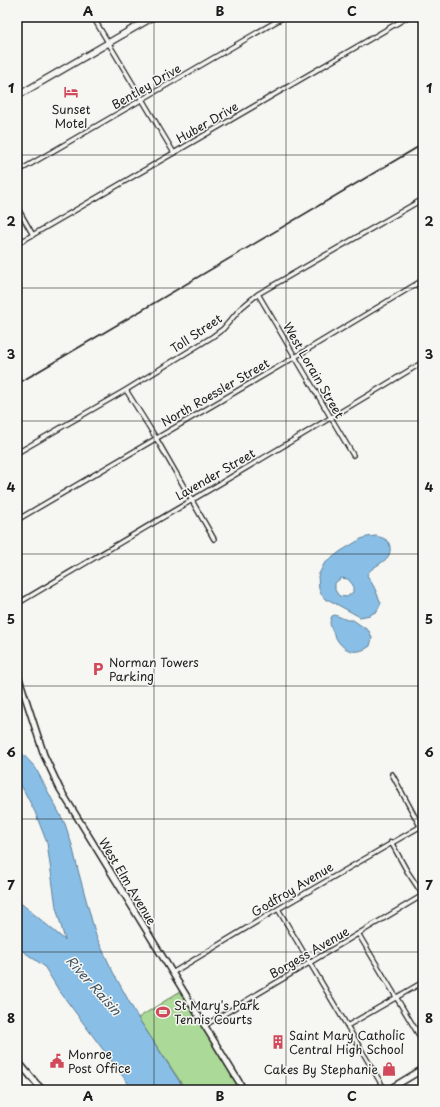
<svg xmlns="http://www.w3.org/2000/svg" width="440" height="1107" font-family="'Playpen Sans',sans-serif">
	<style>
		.green { fill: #abd998; stroke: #647a5a }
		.water { fill: #89bfe7; stroke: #5d7e96; fill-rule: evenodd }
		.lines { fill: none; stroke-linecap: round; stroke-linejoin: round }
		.street-casing { stroke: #1c1c1c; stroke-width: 6 }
		.secondary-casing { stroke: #1c1c1c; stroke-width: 8 }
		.primary-casing { stroke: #1c1c1c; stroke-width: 8 }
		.street { stroke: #f6f6f2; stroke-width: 3.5 }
		.secondary { stroke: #f6f6f2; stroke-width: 5 }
		.primary { stroke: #f6f6f2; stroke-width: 5.5 }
		.rail { stroke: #1c1c1c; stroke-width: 1.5 }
		.grid { fill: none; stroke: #1c1c1c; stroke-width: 1; stroke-opacity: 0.55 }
		.labels { text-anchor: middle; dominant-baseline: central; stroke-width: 3; stroke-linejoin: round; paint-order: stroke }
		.street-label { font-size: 12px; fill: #1c1c1c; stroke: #f6f6f2 }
		.poi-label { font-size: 12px; fill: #1c1c1c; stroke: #f6f6f2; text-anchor: start }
		.water-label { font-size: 13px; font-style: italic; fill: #425563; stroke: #f6f6f2 }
		.neatline { fill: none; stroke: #1c1c1c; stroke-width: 1.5 }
		.grid-label { font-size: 13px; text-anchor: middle; font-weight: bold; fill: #1c1c1c }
	</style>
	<rect width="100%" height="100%" fill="#f6f6f2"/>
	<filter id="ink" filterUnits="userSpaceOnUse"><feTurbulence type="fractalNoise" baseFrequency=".025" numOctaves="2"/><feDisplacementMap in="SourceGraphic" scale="8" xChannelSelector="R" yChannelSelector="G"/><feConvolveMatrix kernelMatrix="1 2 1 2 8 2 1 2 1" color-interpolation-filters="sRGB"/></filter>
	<g filter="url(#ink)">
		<!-- green -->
		<path class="green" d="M 182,990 L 244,1090 L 186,1090 L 138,1018 Z"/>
		<!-- water -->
		<path class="water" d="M 376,536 C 383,538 389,539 390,547 C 392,563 372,564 367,575 L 374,587 L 381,603 L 377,611 L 370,615 L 360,617 L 329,600 L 326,600 L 321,594 L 319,589 L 318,576 L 324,564 L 341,551 L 361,539 L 367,537 ZM 341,578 L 348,579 L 353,585 L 353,592 L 347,597 L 339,596 L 335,590 L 335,583 Z
			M 335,615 L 347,620 L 353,620 L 369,631 L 372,638 L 370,646 C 355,657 341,650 334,634 C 331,628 328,623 332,616 Z
			M 17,748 L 35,767 L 65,824 L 72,845 L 78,870 L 96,936 L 113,972 L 138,1018 L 185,1090 L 133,1090 L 58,989 L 44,966 L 17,947 L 17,900 L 65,940 L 56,907 L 47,843 L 35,812 L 22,787 L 17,783 Z"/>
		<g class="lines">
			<defs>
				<path id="street" d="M 93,17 L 174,153
					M 17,172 L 284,17
					M 17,207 L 33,235
					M 17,244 L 408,17
					M 258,294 L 353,455
					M 126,390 L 156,438 L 214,539
					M 17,453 L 126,390 L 212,337 L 223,329 L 241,308 L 258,294 L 423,199
					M 17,520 L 295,357 L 423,280
					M 17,604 C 152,523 289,444 423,362
					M 392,774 L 420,826
					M 391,842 L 407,871 L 423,895
					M 278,909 L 385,1090
					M 359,935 L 423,1042
					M 172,973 L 278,909 L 423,825
					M 204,1026 L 423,895
					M 347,1026 L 423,982"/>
				<path id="secondary" d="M 17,672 L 44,755 L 60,789 L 244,1090
					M 17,1060 L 36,1083 L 43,1090"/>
				<path id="primary" d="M 17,96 L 153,17
					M 388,1090 L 423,1069"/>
			</defs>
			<!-- street casing -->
			<use href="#street" class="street-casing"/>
			<!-- secondary casing -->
			<use href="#secondary" class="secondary-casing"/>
			<!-- primary casing -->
			<use href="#primary" class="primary-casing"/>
			<!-- street -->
			<use href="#street" class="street"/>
			<!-- secondary -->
			<use href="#secondary" class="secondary"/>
			<!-- primary -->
			<use href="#primary" class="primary"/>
			<!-- rail -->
			<path class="rail" d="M 17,384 L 423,144"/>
		</g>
	</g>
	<!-- grid -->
	<path class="grid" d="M 154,17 L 154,1090M 286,17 L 286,1090M 17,155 L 423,155M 17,288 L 423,288M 17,421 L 423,421M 17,554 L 423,554M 17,686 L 423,686M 17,819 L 423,819M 17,952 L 423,952"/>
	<!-- icons -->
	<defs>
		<symbol id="hotel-bare" viewBox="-9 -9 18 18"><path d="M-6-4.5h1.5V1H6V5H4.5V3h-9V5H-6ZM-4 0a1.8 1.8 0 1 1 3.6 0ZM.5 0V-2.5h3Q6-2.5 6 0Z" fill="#d1495b" stroke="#f6f6f2" stroke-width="2.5" paint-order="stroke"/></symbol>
		<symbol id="parking-bare" viewBox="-9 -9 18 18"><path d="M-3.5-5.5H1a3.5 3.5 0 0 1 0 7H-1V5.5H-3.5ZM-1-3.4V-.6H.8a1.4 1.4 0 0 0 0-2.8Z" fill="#d1495b" stroke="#f6f6f2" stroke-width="2.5" paint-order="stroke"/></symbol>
		<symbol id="stadium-bare" viewBox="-9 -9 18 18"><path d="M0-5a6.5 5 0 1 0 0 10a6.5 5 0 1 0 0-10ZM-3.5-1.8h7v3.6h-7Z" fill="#d1495b" stroke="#f6f6f2" stroke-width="2.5" paint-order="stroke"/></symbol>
		<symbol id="building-bare" viewBox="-9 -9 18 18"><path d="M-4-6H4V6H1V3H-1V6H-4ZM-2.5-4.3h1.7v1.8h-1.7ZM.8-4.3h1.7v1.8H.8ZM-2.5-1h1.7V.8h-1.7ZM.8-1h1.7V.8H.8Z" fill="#d1495b" stroke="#f6f6f2" stroke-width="2.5" paint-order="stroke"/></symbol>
		<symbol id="civic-bare" viewBox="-9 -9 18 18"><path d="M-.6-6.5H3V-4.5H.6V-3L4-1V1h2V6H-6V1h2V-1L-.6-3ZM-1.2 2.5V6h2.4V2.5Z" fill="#d1495b" stroke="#f6f6f2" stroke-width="2.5" paint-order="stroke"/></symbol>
		<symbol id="shop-bare" viewBox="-9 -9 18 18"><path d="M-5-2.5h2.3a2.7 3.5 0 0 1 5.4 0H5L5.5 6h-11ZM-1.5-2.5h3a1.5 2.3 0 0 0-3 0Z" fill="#d1495b" stroke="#f6f6f2" stroke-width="2.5" paint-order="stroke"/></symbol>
	</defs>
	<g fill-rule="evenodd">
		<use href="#hotel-bare" x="61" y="82" width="20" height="20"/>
		<use href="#parking-bare" x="88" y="659" width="20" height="20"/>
		<use href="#stadium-bare" x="153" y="1002" width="20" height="20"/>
		<use href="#building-bare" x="268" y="1032" width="20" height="20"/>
		<use href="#civic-bare" x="47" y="1051" width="20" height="20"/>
		<use href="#shop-bare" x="379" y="1059" width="20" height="20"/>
	</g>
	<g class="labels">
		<!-- street labels -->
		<g class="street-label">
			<text transform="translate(146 86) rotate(-30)">Bentley Drive</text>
			<text transform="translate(207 122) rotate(-30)">Huber Drive</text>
			<text transform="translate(196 333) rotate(-34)">Toll Street</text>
			<text transform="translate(314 370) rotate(60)">West Lorain Street</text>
			<text transform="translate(215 392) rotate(-30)">North Roessler Street</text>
			<text transform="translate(215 474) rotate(-30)">Lavender Street</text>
			<text transform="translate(128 881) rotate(59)">West Elm Avenue</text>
			<text transform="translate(292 889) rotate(-31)">Godfroy Avenue</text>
			<text transform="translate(309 952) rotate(-30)">Borgess Avenue</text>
		</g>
		<!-- poi labels -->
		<g class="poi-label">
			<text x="71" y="109" text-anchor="middle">Sunset<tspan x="71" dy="14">Motel</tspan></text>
			<text x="109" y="662">Norman Towers<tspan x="109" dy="14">Parking</tspan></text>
			<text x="174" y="1005">St Mary's Park<tspan x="174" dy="14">Tennis Courts</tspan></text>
			<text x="289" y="1035">Saint Mary Catholic<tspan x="289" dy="14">Central High School</tspan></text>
			<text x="68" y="1054">Monroe<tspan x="68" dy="14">Post Office</tspan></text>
			<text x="378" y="1069" text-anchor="end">Cakes By Stephanie</text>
		</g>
		<!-- water labels -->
		<g class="water-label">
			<text transform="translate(94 985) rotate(48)">River Raisin</text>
		</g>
	</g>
	<!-- margin -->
	<rect width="440" height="1107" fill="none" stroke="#f6f6f2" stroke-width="44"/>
	<rect x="22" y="22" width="396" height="1063" class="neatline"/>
	<g class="grid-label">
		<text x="88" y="16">A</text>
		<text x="220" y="16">B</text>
		<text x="352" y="16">C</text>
		<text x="11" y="93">1</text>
		<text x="429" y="93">1</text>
		<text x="11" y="226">2</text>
		<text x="429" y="226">2</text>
		<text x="11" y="359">3</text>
		<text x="429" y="359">3</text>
		<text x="11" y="492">4</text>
		<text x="429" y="492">4</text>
		<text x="11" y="624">5</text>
		<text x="429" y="624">5</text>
		<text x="11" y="757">6</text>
		<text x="429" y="757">6</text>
		<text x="11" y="890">7</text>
		<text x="429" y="890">7</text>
		<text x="11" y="1023">8</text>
		<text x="429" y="1023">8</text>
		<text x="88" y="1101">A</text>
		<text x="220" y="1101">B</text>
		<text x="352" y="1101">C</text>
	</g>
</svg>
